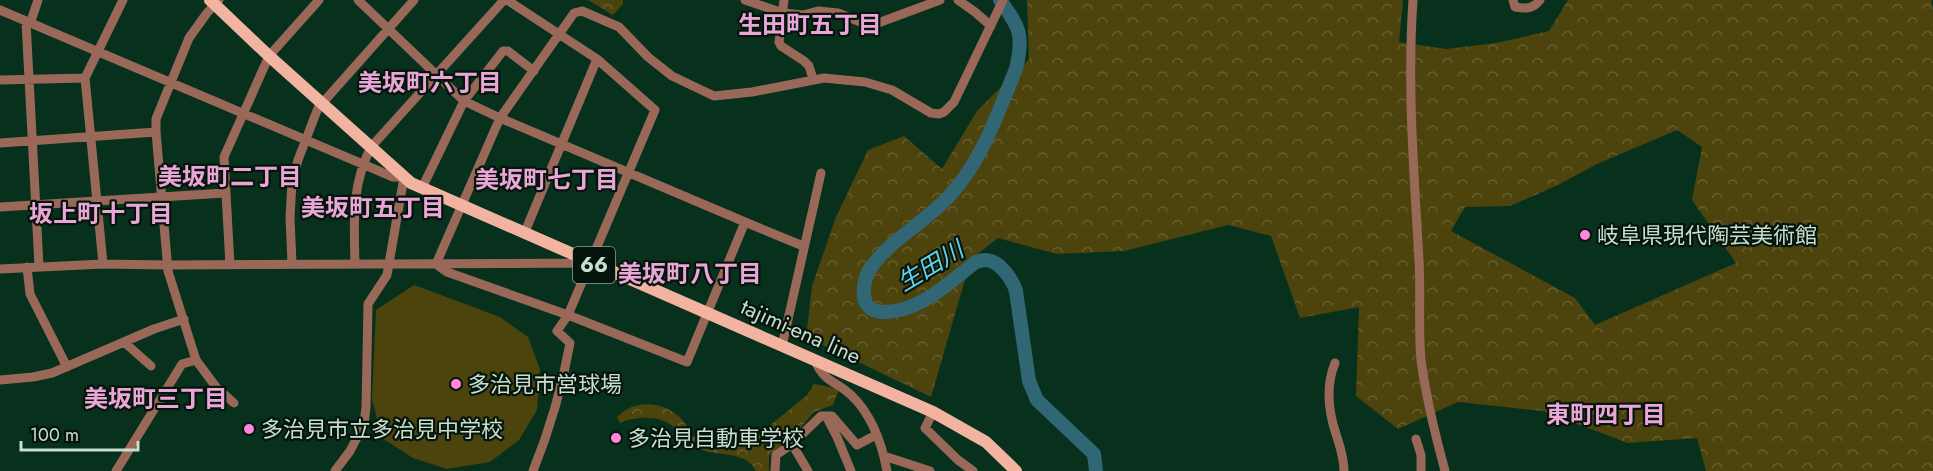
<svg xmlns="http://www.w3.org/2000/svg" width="1933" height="471" font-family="Jost,'Noto Sans JP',sans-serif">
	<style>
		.forest { fill: url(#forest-crowns); fill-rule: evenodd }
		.pitch { fill: #4d430d }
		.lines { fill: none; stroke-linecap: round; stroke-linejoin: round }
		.river { stroke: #316775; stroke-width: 14 }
		.minor { stroke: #9a6859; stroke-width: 9 }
		.major { stroke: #f2b4a0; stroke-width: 12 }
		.poi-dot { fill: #ff85df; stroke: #05150c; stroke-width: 2 }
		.labels { text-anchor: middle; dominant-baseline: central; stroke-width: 4.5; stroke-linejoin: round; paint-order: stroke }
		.shield { fill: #05150c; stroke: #8ea295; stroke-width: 1.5 }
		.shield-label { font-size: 21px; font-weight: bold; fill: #c8ded0 }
		.poi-label { font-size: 22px; fill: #c8ded0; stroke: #05150c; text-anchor: start }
		.street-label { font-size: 22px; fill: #c8ded0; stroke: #05150c }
		.neighbourhood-label { font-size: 24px; font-weight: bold; fill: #eaa6d6; stroke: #05150c }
		.water-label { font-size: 24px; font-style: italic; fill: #61d2ef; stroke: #05150c }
	</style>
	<defs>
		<pattern id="forest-crowns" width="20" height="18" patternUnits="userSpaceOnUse" patternTransform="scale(1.5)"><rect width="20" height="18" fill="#4d430d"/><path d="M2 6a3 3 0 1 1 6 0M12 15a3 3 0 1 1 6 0" fill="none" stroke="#655e2f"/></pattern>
	</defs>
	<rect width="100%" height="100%" fill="#07311d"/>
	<!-- forest -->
	<path class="forest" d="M 588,0 L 623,0 L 623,4 L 613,15 Z
		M 1027,0 L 1403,0 L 1399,42 L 1446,49 L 1496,43 L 1549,31 L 1568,0 L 1931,0 L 1933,9 L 1933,471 L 1706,471 L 1697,438 L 1628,443 L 1543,411 L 1458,402 L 1398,429 L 1356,396 L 1359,307 L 1300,318 L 1271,236 L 1228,225 L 1124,251 L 1057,254 L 998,238 L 971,259 L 931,397 L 806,337 L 812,286 L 836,217 L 868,150 L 904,136 L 942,169 L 977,111 L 1029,59 ZM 1677,130 L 1702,147 L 1692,200 L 1736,263 L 1595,325 L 1575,298 L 1451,231 L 1465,207 L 1510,206 L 1558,185 L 1597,164 Z
		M 814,384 L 839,389 L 833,405 L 814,412 L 796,433 L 769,455 L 769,471 L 756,471 C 745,449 717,458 698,448 C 684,441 676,424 661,420 C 649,416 631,418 620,423 L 617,417 C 635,398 667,401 684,422 C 687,426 688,432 691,435 C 697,440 735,448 742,446 C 745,445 747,443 750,442 L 807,395 Z"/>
	<!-- pitch -->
	<path class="pitch" d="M 414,285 L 500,317 L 528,337 L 540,369 L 537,410 L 519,440 L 490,462 L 447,469 L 413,458 L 382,438 L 372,399 L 376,310 Z"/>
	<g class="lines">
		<!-- river -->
		<path class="river" d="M 1000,0 C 1020,28 1024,35 1016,69 C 998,112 983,159 951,194 C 927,222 887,241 868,272 C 864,280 862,295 866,303 C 869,309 875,311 881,312 C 918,314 948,283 976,262 C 979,261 982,260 986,260 C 1000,261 1012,279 1016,291 L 1029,381 L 1037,400 L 1094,454 L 1096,471"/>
		<!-- minor -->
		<path class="minor" d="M 219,0 L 207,13 L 189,38 L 160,109 L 156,119 L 156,132 L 168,271 L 196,360 L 216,387 L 234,403
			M 358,0 L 464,101 L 500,118 L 745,222 L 687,362 L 568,315 L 447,272 L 436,264 L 500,118 L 574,13 L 582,11 L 619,27 L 648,57 L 672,76 L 714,96 L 752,92 L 824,78 L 865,82 L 892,90 L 931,113 L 939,114 L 944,112 L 954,102 L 1003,0
			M 507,0 L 597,59 L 655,110 L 568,315 L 557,331 L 570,343 C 562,388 550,429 533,471
			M 745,0 L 783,13 L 803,15 L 818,11 L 838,13 L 863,23 L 878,23 L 940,0
			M 784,0 L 779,42 L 781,46 L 804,61 L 809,66 L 813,79
			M 958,0 L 975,12 L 991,26
			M 1413,0 C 1407,86 1414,174 1419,260 C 1421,293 1418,327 1421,360 C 1426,398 1435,434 1445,471
			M 1513,0 L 1515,7 C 1526,9 1533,9 1540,0
			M 0,10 L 393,177 L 404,177 L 387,275 L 368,304 L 366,407 L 364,424 L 350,451 L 335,471
			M 26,22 L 39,266
			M 30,24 L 38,0
			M 0,80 L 85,78
			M 0,143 L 156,132
			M 422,188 L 464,101 L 503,51 L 508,51 L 534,71
			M 0,207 L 225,193
			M 745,222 L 803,246
			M 524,234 L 597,59
			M 292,263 L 290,218 L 292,182 L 298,160 L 318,108 L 414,0
			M 103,264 L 85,78 L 123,0
			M 355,264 C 354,221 351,186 371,147 L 504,0
			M 230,265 L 224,157 L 269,56 L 319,0
			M 27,267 L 30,294 L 67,367
			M 0,269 L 103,264 L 167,265 L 591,263
			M 124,342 L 151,366
			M 782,346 L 821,173
			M 815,361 C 826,384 835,380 851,395 C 872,415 882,444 887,471
			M 1335,363 C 1326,385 1328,410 1336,434 C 1340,447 1344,457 1344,471
			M 0,380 L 33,377 L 52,373 L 154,329 L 184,319
			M 933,412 L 925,428 L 958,460 L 973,471
			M 826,416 L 837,437 L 851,471
			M 1416,439 L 1421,455 L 1421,471
			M 792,444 L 808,471
			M 884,456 L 930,471
			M 116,471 L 182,364 L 196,360
			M 775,471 L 776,455 L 792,444 L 821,416 L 832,416 L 857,445 L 876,435"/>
		<!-- major -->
		<path class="major" d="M 210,0 L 269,56 L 411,183 L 933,412 L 986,442 L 1016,471"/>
	</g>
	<!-- markers -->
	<g class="poi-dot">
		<circle cx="1585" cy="235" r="6"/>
		<circle cx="456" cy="384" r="6"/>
		<circle cx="249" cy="429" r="6"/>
		<circle cx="616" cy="438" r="6"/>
	</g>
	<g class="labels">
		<!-- shield labels -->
		<rect class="shield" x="573" y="247" width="42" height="36" rx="4.5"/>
		<g class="shield-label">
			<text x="594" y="265">66</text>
		</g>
		<!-- poi labels -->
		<g class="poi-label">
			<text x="1597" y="235">岐阜県現代陶芸美術館</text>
			<text x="468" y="384">多治見市営球場</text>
			<text x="261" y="429">多治見市立多治見中学校</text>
			<text x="628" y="438">多治見自動車学校</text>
		</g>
		<!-- street labels -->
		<g class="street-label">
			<text transform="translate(801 331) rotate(24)">tajimi-ena line</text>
		</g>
		<!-- neighbourhood labels -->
		<g class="neighbourhood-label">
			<text x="810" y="24">生田町五丁目</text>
			<text x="430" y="82">美坂町六丁目</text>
			<text x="230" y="176">美坂町二丁目</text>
			<text x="547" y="179">美坂町七丁目</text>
			<text x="373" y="207">美坂町五丁目</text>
			<text x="101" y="213">坂上町十丁目</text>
			<text x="690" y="273">美坂町八丁目</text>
			<text x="156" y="398">美坂町三丁目</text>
			<text x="1606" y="414">東町四丁目</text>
		</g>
		<!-- water labels -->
		<g class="water-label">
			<text transform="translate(930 266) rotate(-31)">生田川</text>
		</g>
	</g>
	<!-- scale -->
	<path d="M21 441v9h117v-9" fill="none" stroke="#c8ded0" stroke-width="3"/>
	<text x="30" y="441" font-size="18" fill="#c8ded0" stroke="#05150c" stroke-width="4.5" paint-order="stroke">100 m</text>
</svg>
